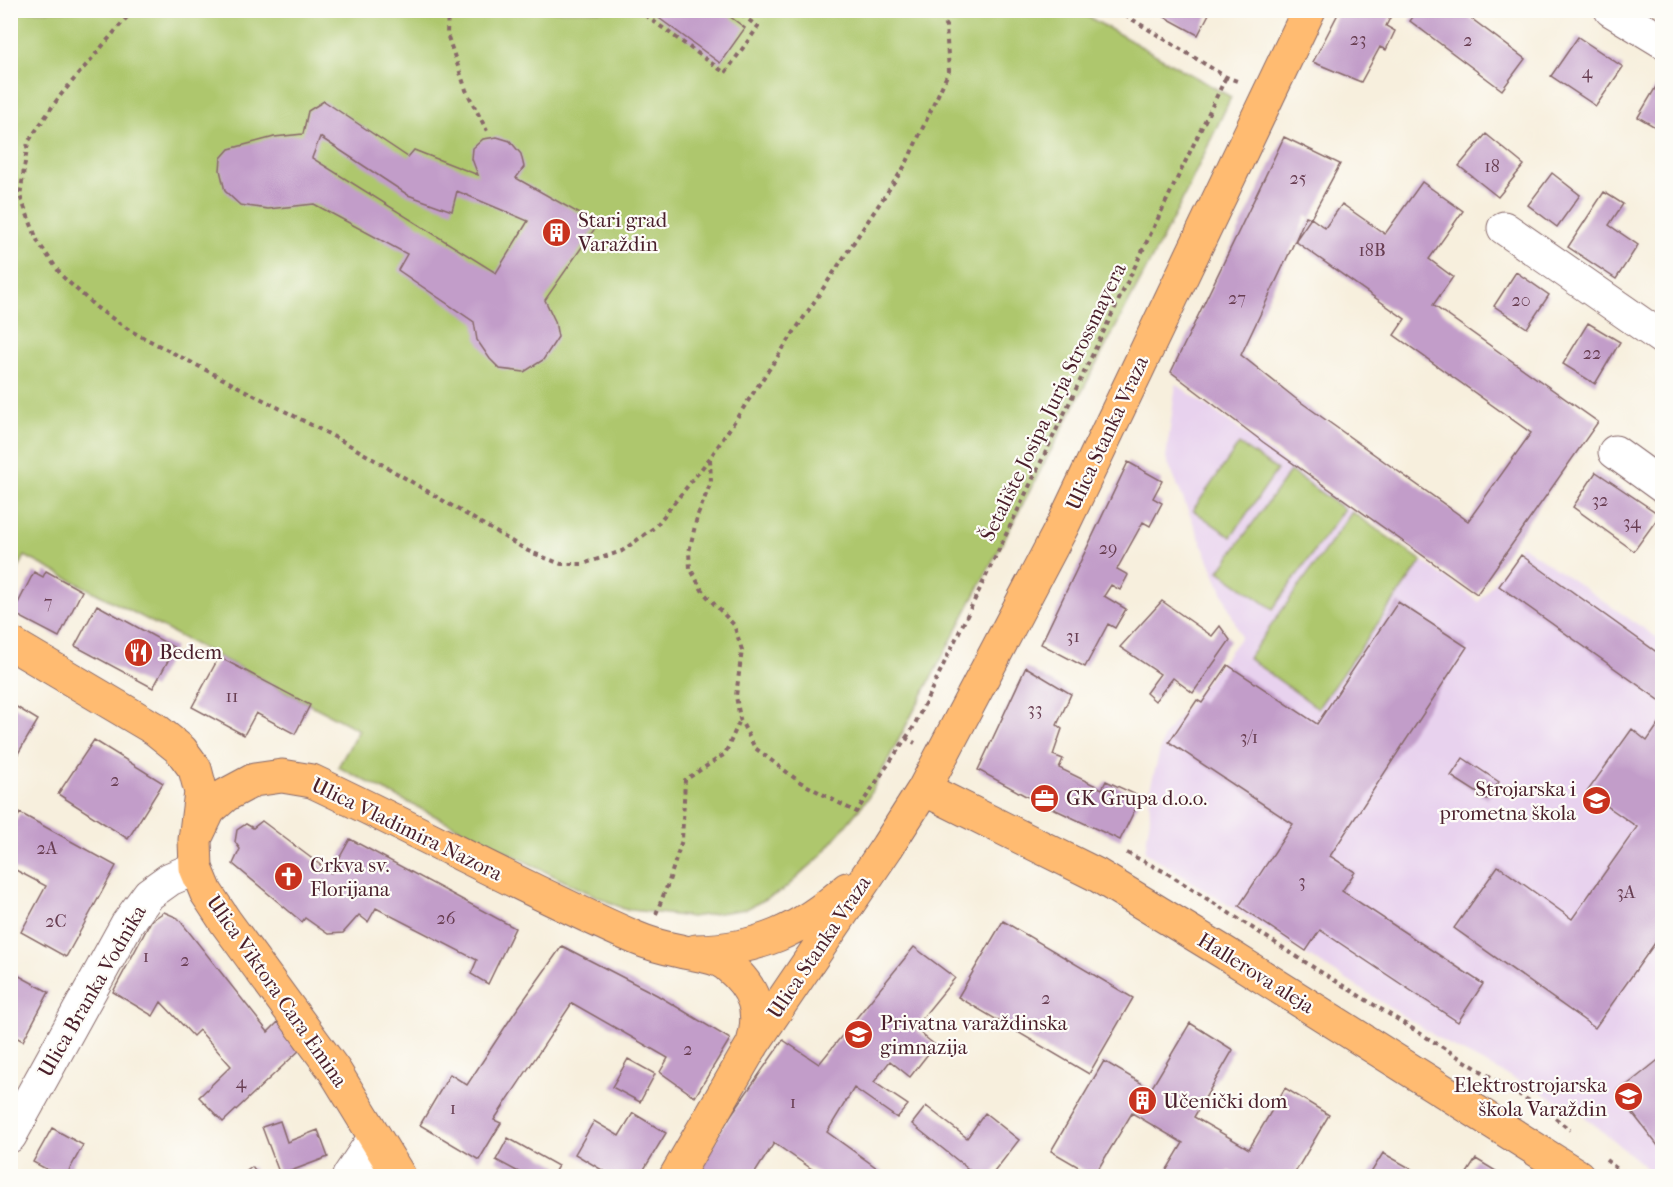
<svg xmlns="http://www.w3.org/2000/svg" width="1673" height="1187" font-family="'IM FELL French Canon',serif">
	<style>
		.built { fill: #e8d2ee }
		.green { fill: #aec76d; stroke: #7c734c; stroke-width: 1.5 }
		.building { fill: #c29dc9; fill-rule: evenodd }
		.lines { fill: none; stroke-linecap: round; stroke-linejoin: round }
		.minor-casing { stroke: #876869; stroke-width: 35 }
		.major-casing { stroke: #876869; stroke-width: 35 }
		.path { stroke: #876869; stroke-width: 4; stroke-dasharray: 4.5 4.5; stroke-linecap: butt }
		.minor { stroke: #fff; stroke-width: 33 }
		.major { stroke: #ffbb71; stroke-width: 33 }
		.labels { text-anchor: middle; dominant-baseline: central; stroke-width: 4.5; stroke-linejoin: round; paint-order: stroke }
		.number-label { font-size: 18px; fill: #683e52 }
		.poi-label { font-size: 21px; fill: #4a1f2b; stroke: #fdfcf7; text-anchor: start }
		.street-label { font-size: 21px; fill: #4a1f2b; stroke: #fdfcf7 }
	</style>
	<rect width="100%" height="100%" fill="#fdfcf7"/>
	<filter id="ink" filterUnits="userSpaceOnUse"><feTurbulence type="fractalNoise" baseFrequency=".0167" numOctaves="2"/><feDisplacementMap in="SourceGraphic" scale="12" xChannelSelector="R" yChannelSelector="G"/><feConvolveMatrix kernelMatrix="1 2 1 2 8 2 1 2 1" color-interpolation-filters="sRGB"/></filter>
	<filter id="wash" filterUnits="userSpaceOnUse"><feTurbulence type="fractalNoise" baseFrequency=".008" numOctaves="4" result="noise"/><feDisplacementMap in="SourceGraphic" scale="24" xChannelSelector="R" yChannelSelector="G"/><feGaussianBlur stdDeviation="1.35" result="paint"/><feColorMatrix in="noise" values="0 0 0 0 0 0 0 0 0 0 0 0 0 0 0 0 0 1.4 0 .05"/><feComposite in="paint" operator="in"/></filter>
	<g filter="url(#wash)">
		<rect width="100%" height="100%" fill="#f7efdd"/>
		<!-- built -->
		<path class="built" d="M 1176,384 L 1479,602 L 1521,545 L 1662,641 L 1662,1176 L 1656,1176 L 1579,1112 L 1449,1045 L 1145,852 L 1150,817 L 1149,792 L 1164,736 L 1241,637 L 1166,458 Z"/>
		<!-- green -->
		<path class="green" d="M 11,11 L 1078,11 L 1231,97 L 1179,207 L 868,798 L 821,856 L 782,891 L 746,909 L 691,917 L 624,909 L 568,883 L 338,767 L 359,730 L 25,556 L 11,583 Z
			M 1239,444 L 1277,470 L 1231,537 L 1193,510 Z
			M 1290,471 L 1344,509 L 1273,609 L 1219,571 Z
			M 1352,512 L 1422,561 L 1318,708 L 1248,658 Z"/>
		<g id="blocks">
			<!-- building -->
			<path class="building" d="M 648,10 L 721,10 L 745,28 L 720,63 Z
				M 1152,10 L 1211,10 L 1198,35 Z
				M 1340,10 L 1394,10 L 1386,26 L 1395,31 L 1386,50 L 1380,47 L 1361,82 L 1313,62 Z
				M 1418,10 L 1460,10 L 1525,59 L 1502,90 L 1410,21 Z
				M 1578,37 L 1623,67 L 1596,106 L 1551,76 Z
				M 1657,85 L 1662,88 L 1662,131 L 1638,117 Z
				M 324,101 L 408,157 L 414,150 L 478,175 L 472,159 L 473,148 L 483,139 L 497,137 L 510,141 L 521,154 L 524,167 L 516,178 L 598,224 L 545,300 L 555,321 L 558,337 L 543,360 L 524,372 L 500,369 L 490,359 L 477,340 L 474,322 L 398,270 L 407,254 L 314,204 L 268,209 L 240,205 L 225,191 L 220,170 L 221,158 L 229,149 L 274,137 L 303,134 L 308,111 ZM 320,137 L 408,195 L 452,211 L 457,191 L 528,221 L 496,273 L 312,158 Z
				M 1486,134 L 1524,165 L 1498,197 L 1459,166 Z
				M 1284,137 L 1340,164 L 1311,218 L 1306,216 L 1295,241 L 1311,218 L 1325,228 L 1342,204 L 1385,234 L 1422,182 L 1463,211 L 1429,259 L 1453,277 L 1433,305 L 1598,422 L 1477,594 L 1263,442 L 1171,372 ZM 1295,241 L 1405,319 L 1394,335 L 1531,433 L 1468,521 L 1295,398 L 1241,355 Z
				M 1552,173 L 1580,195 L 1557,227 L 1528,205 Z
				M 1604,192 L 1623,204 L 1609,225 L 1638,245 L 1616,279 L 1568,247 Z
				M 1516,272 L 1549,295 L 1527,328 L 1494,306 Z
				M 1588,323 L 1620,342 L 1595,384 L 1563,364 Z
				M 1128,462 L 1162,481 L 1153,498 L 1162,503 L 1150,526 L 1143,522 L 1117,569 L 1128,575 L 1120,590 L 1111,585 L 1104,596 L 1126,609 L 1115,628 L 1108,624 L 1085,667 L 1041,644 Z
				M 1596,472 L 1660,515 L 1634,551 L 1573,507 Z
				M 1521,555 L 1662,656 L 1662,702 L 1499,586 Z
				M 46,571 L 82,591 L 59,637 L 13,613 L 34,572 L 43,577 Z
				M 1162,601 L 1212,636 L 1220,626 L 1230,640 L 1193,693 L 1173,678 L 1155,701 L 1146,693 L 1160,674 L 1120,647 Z
				M 1398,602 L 1467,647 L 1330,856 L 1355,872 L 1342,891 L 1483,984 L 1458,1022 L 1320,930 L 1306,951 L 1239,906 L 1293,824 L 1169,742 L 1197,700 L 1202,703 L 1228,665 L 1317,724 Z
				M 97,605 L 175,648 L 153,688 L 75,646 Z
				M 219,657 L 310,705 L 295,734 L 256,713 L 244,735 L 192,707 Z
				M 1026,667 L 1071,694 L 1057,725 L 1062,729 L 1053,755 L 1063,759 L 1059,768 L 1102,789 L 1106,781 L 1141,797 L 1120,840 L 1026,796 L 978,770 Z
				M 10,703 L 38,720 L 10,767 Z
				M 1660,722 L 1662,724 L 1662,933 L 1595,1028 L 1454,928 L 1498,866 L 1572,919 L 1637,827 L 1587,792 L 1632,729 L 1647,741 Z
				M 94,740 L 163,783 L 128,839 L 58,794 Z
				M 1463,758 L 1499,782 L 1487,799 L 1451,776 Z
				M 20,813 L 116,866 L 66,957 L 21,932 L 46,886 L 10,867 L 10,830 Z
				M 262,821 L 331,873 L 350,839 L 515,928 L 488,984 L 471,974 L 477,960 L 376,908 L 368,922 L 359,915 L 343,933 L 328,934 L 305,918 L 302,922 L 233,864 L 240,849 L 235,842 L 237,830 L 246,824 L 253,828 Z
				M 164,912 L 178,918 L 268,1032 L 278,1022 L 302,1048 L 223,1122 L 199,1097 L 231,1066 L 199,1030 L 193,1036 L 161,1002 L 153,1016 L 113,992 L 151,921 Z
				M 1003,921 L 1133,998 L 1089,1074 L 958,997 Z
				M 562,946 L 657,995 L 730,1039 L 695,1097 L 660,1072 L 668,1058 L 572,1003 L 494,1120 L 501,1123 L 479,1160 L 420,1125 L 450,1074 L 467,1085 L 513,1015 Z
				M 914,947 L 955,978 L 914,1028 L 935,1045 L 910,1077 L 890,1061 L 874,1082 L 908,1105 L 897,1118 L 854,1088 L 827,1132 L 888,1176 L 822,1176 L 774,1143 L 753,1176 L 696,1176 L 693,1175 L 731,1115 L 783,1040 L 819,1064 Z
				M 10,971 L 49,992 L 23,1041 L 10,1034 Z
				M 1190,1023 L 1233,1050 L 1194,1117 L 1249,1149 L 1285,1088 L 1329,1115 L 1293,1176 L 1238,1176 L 1229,1171 L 1226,1176 L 1163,1176 L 1183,1143 L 1132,1113 L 1094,1176 L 1051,1151 L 1104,1061 L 1151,1089 Z
				M 1662,1057 L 1662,1151 L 1617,1093 Z
				M 628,1059 L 655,1074 L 640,1102 L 612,1087 Z
				M 926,1106 L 967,1138 L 985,1113 L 1019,1140 L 991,1176 L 977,1176 L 912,1124 Z
				M 633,1113 L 666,1133 L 640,1176 L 612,1176 L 575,1154 L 594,1121 L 619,1136 Z
				M 280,1121 L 287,1142 L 318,1130 L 328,1157 L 280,1175 L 262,1127 Z
				M 52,1128 L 83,1145 L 66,1176 L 59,1176 L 33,1162 Z
				M 508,1138 L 558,1166 L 552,1176 L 526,1176 L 496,1160 Z
				M 1383,1153 L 1424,1176 L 1369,1176 Z
				M 1476,1159 L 1504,1176 L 1465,1176 Z
				M 252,1167 L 259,1176 L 240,1176 Z"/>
		</g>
	</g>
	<g filter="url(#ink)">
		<use href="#blocks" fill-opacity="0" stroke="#876869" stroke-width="1.5"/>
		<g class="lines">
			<defs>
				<path id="minor" d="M 1611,10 L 1662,41
					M 1504,228 L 1662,338
					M 1615,452 L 1662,486
					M 10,1136 L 127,924 L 149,894 L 170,879 L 196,868
					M 349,1176 L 375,1137"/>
				<path id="major" d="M 10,643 L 155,729 L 181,750 L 195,769 L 201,792 L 195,840 L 196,868 L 206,892 L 225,921 L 334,1070 L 399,1176
					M 924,789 L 1097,875 L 1225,953 L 1578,1176
					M 198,833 L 209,810 L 226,795 L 254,780 L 282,776 L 312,781 C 421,832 526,890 636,938 C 650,944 665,948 680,951 C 695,955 715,955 727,965 C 755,988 763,1012 752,1046
					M 696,951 C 758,950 801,930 847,889
					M 676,1176 L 751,1047 L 887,847 L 924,789 L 1064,523 L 1309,10"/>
			</defs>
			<!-- minor casing -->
			<use href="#minor" class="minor-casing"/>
			<!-- major casing -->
			<use href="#major" class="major-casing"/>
			<!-- path -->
			<path class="path" d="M 133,10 L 59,97 L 28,142 L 20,196 L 38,242 L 62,276 L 97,308 L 131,331 L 346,443 L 528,551 L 561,564 L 583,564 L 622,551 L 655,527 L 710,458 L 906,164 L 949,71 L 946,26 L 935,10
				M 448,10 L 447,34 L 466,90 L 487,131
				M 638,10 L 725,73 L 758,27 L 736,10
				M 1117,10 L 1226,77 L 1240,82
				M 710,459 L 711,482 L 697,517 L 689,552 L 690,568 L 703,592 L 734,625 L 742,650 L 736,696 L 740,719 L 755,748 L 800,782 L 856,812 L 906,738 L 915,743
				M 906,738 L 913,728 L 1226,77
				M 1127,853 L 1167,873 L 1316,969 L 1549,1113 L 1570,1130
				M 656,914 L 669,881 L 682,840 L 685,780 L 725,754 L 740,720
				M 1606,1160 L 1626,1176"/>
			<!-- minor -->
			<use href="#minor" class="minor"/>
			<!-- major -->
			<use href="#major" class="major"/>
		</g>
	</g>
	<!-- icons -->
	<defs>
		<symbol id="building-disc" viewBox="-11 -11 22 22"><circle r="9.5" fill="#c8321e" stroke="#fdfcf7"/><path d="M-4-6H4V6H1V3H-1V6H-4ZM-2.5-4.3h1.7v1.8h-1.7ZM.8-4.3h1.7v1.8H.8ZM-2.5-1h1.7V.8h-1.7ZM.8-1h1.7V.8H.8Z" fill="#fff"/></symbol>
		<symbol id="restaurant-disc" viewBox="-11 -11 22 22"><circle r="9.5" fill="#c8321e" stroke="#fdfcf7"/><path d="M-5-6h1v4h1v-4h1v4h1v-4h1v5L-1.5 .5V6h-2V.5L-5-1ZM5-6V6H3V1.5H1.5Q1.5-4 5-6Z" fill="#fff"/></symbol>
		<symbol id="office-disc" viewBox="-11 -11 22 22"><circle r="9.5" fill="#c8321e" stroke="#fdfcf7"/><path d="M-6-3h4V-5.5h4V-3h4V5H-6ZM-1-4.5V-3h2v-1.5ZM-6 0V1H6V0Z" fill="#fff"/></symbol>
		<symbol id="school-disc" viewBox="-11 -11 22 22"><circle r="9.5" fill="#c8321e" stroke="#fdfcf7"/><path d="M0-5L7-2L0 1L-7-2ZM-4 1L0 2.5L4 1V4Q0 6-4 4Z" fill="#fff"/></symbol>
		<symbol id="church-disc" viewBox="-11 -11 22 22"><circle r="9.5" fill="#c8321e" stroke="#fdfcf7"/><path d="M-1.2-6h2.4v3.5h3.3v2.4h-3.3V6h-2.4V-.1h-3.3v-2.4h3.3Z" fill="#fff"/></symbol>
	</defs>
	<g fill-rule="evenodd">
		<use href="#building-disc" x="540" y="216" width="33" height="33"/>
		<use href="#restaurant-disc" x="122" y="636" width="33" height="33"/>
		<use href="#office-disc" x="1028" y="782" width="33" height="33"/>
		<use href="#school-disc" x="1580" y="784" width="33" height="33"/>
		<use href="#church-disc" x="272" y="860" width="33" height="33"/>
		<use href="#school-disc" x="842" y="1018" width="33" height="33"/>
		<use href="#school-disc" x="1612" y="1080" width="33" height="33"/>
		<use href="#building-disc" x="1126" y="1084" width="33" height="33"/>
	</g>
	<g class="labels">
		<!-- number labels -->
		<g class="number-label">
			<text x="1358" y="39">23</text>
			<text x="1468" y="40">2</text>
			<text x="1587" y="72">4</text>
			<text x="1492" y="166">18</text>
			<text x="1298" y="178">25</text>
			<text x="1372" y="250">18B</text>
			<text x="1237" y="298">27</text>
			<text x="1521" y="300">20</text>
			<text x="1592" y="353">22</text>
			<text x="1600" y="500">32</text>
			<text x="1632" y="522">34</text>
			<text x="1108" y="548">29</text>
			<text x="48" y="602">7</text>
			<text x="1073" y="636">31</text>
			<text x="232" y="696">11</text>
			<text x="1035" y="709">33</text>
			<text x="1249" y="737">3/1</text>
			<text x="115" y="780">2</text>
			<text x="47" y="848">2A</text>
			<text x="1302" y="881">3</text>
			<text x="1626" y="892">3A</text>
			<text x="446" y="918">26</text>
			<text x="56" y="921">2C</text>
			<text x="146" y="956">1</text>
			<text x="185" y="960">2</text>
			<text x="1046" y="998">2</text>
			<text x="688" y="1049">2</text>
			<text x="241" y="1082">4</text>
			<text x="793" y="1102">1</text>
			<text x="453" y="1108">1</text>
		</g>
		<!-- poi labels -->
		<g class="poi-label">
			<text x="578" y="220">Stari grad<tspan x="578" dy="24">Varaždin</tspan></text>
			<text x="159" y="652">Bedem</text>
			<text x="1576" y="789" text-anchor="end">Strojarska i<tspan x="1576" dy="24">prometna škola</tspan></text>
			<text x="1066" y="798">GK Grupa d.o.o.</text>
			<text x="310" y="865">Crkva sv.<tspan x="310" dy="24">Florijana</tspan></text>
			<text x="880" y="1023">Privatna varaždinska<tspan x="880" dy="24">gimnazija</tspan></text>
			<text x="1607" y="1085" text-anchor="end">Elektrostrojarska<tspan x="1607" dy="24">škola Varaždin</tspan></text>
			<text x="1163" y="1101">Učenički dom</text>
		</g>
		<!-- street labels -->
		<g class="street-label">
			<text transform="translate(1053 402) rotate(-64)">Šetalište Josipa Jurja Strossmayera</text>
			<text transform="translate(1107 433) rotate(-65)">Ulica Stanka Vraza</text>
			<text transform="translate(407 829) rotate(26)">Ulica Vladimira Nazora</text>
			<text transform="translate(819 947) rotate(-56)">Ulica Stanka Vraza</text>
			<text transform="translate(1256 973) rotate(32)">Hallerova aleja</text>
			<text transform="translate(92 991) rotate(-60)">Ulica Branka Vodnika</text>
			<text transform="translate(277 991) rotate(55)">Ulica Viktora Cara Emina</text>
		</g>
	</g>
	<!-- margin -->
	<rect width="1673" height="1187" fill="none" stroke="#fdfcf7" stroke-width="36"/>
</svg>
